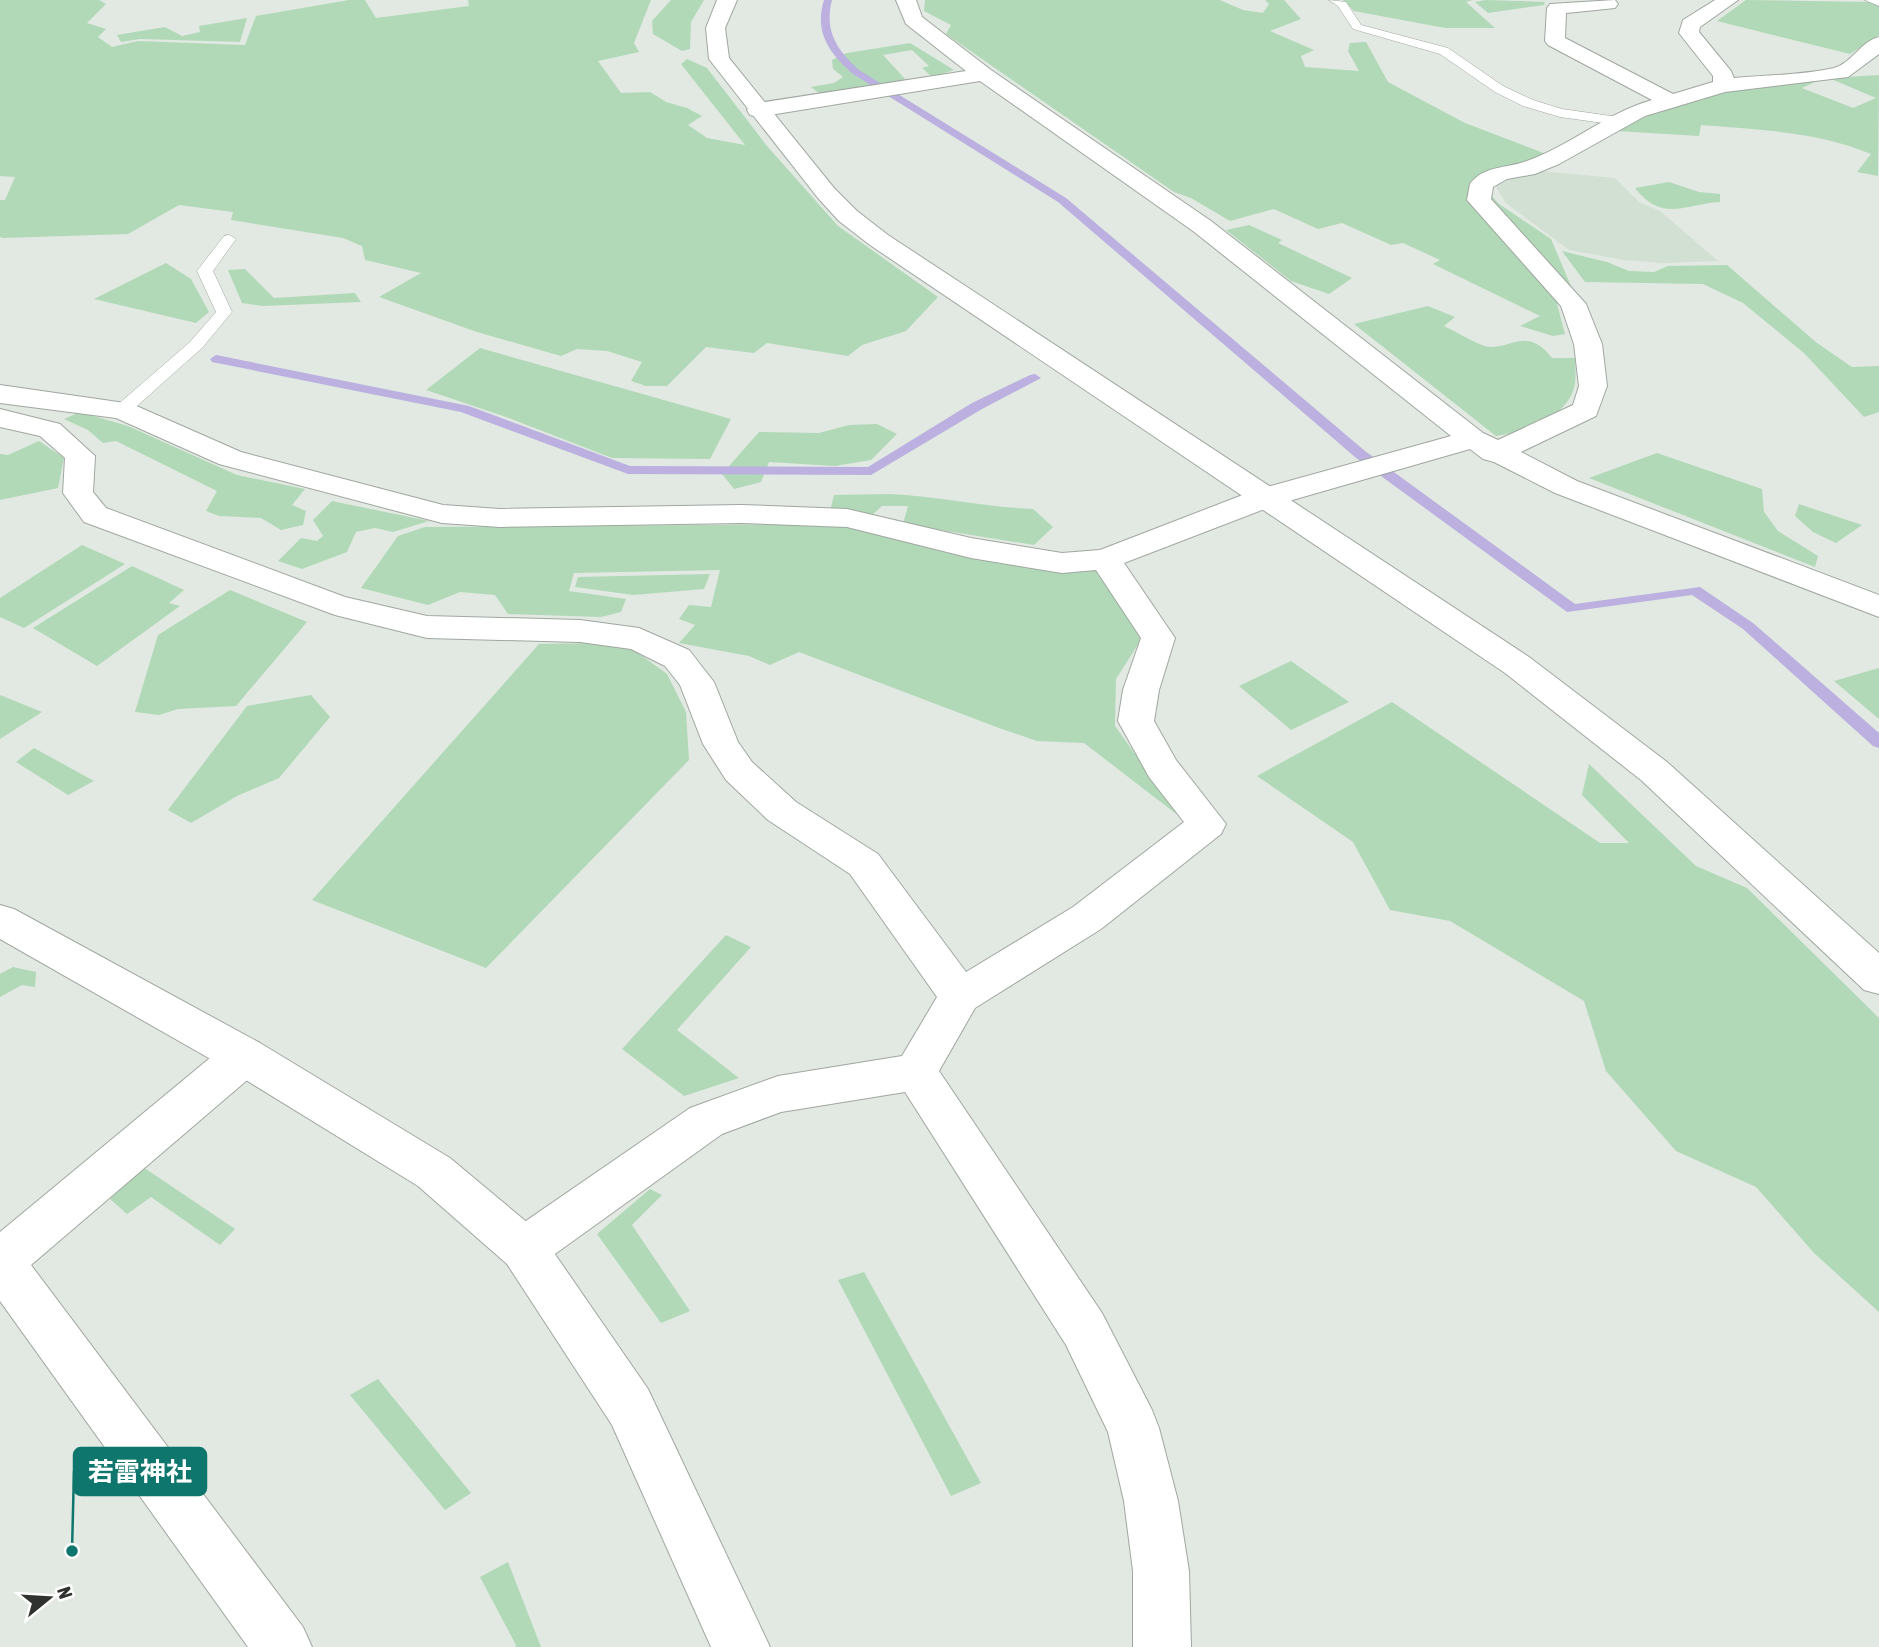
<svg xmlns="http://www.w3.org/2000/svg" width="1879" height="1647" font-family="'Asap Condensed','Noto Sans JP',sans-serif">
	<style>
		.built { fill: #d2e0d4 }
		.green { fill: #b1d9b7 }
		.lines { fill: none; stroke-linecap: round; stroke-linejoin: round }
		.stream { fill: #bbb0df; fill-rule: evenodd }
		.service-casing { stroke: #9fa7a0; stroke-width: 1 }
		.minor-casing { stroke: #9fa7a0; stroke-width: 2 }
		.tertiary-casing { stroke: #9fa7a0; stroke-width: 2 }
		.service { fill: #fff; fill-rule: evenodd }
		.minor { fill: #fff; fill-rule: evenodd }
		.tertiary { fill: #fff; fill-rule: evenodd }
		.leader { fill: none; stroke: #0f766e; stroke-width: 2.5 }
		.callout-dot { fill: #0f766e; stroke: #fff; stroke-width: 2.5 }
		.callout { fill: #0f766e; stroke: #0f766e; stroke-width: 2.5 }
		.callout-label { font-size: 26px; text-anchor: middle; font-weight: bold; fill: #fff }
	</style>
	<rect width="100%" height="100%" fill="#e1e9e2"/>
	<!-- built -->
	<path class="built" d="M 1540,171 L 1615,178 L 1639,202 L 1660,211 L 1718,261 L 1663,263 L 1623,260 L 1569,250 L 1506,203 L 1495,185 L 1510,176 Z"/>
	<!-- green -->
	<path class="green" d="M 0,0 L 99,0 L 106,4 L 87,23 L 106,29 L 98,37 L 112,47 L 138,41 L 245,45 L 256,16 L 349,0 L 365,0 L 376,18 L 469,6 L 468,0 L 651,0 L 634,43 L 639,52 L 598,61 L 621,93 L 650,92 L 666,102 L 687,108 L 702,116 L 688,125 L 707,138 L 745,145 L 681,64 L 687,59 L 707,68 L 767,146 L 838,226 L 938,297 L 906,331 L 862,345 L 848,356 L 767,343 L 754,353 L 706,347 L 667,386 L 646,386 L 631,381 L 642,362 L 607,351 L 577,349 L 561,356 L 477,332 L 379,297 L 421,273 L 365,260 L 362,246 L 343,238 L 231,220 L 233,212 L 179,205 L 128,234 L 3,238 L 0,237 L 0,200 L 5,200 L 15,177 L 0,176 Z
		M 671,0 L 704,0 L 691,22 L 690,49 L 682,51 L 653,34 L 652,21 Z
		M 925,0 L 1220,0 L 1243,10 L 1263,13 L 1269,4 L 1265,0 L 1284,0 L 1301,19 L 1270,31 L 1314,50 L 1301,56 L 1305,67 L 1359,71 L 1348,51 L 1350,43 L 1366,42 L 1388,82 L 1465,123 L 1546,154 L 1478,180 L 1499,204 L 1551,239 L 1571,286 L 1557,304 L 1565,334 L 1553,336 L 1520,326 L 1540,316 L 1433,264 L 1440,260 L 1403,243 L 1391,245 L 1342,223 L 1318,229 L 1274,209 L 1230,221 L 1191,198 L 1174,192 L 946,34 L 951,25 L 924,11 Z
		M 1343,0 L 1473,0 L 1466,2 L 1495,28 L 1445,28 L 1354,11 Z
		M 1486,0 L 1545,2 L 1544,5 L 1488,13 L 1475,2 Z
		M 1746,0 L 1871,2 L 1879,6 L 1879,35 L 1850,54 L 1717,21 Z
		M 247,18 L 240,42 L 140,39 L 121,42 L 117,35 L 165,27 L 182,36 L 200,32 L 199,26 Z
		M 910,43 L 954,70 L 932,77 L 922,68 L 929,66 L 912,50 L 883,55 L 906,80 L 823,96 L 811,87 L 834,83 L 843,77 L 833,69 L 832,60 L 847,53 Z
		M 1879,75 L 1878,176 L 1857,172 L 1871,154 C 1817,131 1758,130 1701,125 L 1699,136 L 1617,131 C 1681,96 1740,88 1811,80 L 1817,81 L 1802,88 L 1853,108 L 1876,98 L 1829,78 Z
		M 1669,182 L 1699,192 L 1720,194 L 1720,202 C 1685,204 1662,223 1635,188 Z
		M 1249,225 L 1282,240 L 1278,243 L 1352,278 L 1329,294 L 1291,281 L 1226,230 Z
		M 1562,251 L 1607,262 L 1629,271 L 1654,272 L 1668,266 L 1727,265 L 1817,343 L 1852,367 L 1879,366 L 1879,412 L 1864,417 L 1804,353 L 1743,303 L 1703,284 L 1585,282 Z
		M 166,263 L 191,279 L 209,312 L 196,323 L 94,299 Z
		M 245,269 L 274,298 L 355,293 L 361,302 L 262,306 L 242,303 L 228,270 Z
		M 1428,306 L 1455,317 L 1444,326 C 1457,332 1472,342 1485,346 C 1510,352 1525,324 1552,358 L 1575,358 C 1575,368 1577,382 1573,391 C 1563,419 1523,432 1496,436 L 1354,324 Z
		M 480,348 L 731,419 L 710,459 L 612,458 L 506,417 L 426,390 Z
		M 80,412 L 128,426 L 237,475 L 305,489 L 292,505 L 306,511 L 303,525 L 281,530 L 261,518 L 219,516 L 206,511 L 217,491 L 116,441 L 103,443 L 88,430 L 64,419 Z
		M 877,424 L 897,434 L 871,460 L 835,466 L 769,462 L 761,482 L 734,489 L 722,474 L 759,432 L 819,433 L 849,425 Z
		M 39,441 L 64,458 L 58,488 L 0,500 L 0,454 L 8,455 Z
		M 1657,453 L 1762,489 L 1764,512 L 1778,531 L 1818,556 L 1815,567 L 1589,478 Z
		M 889,494 C 937,496 984,507 1033,509 L 1053,527 L 1034,545 L 903,524 L 908,506 L 882,506 L 871,516 L 830,511 L 834,495 Z
		M 332,501 L 429,521 L 393,532 L 375,528 L 356,532 L 347,552 L 302,569 L 278,561 L 301,538 L 317,541 L 323,536 L 313,520 Z
		M 1799,504 L 1862,525 L 1836,543 L 1813,532 L 1795,516 Z
		M 842,524 C 923,547 1009,575 1095,568 L 1144,635 L 1116,679 L 1115,726 L 1179,816 L 1084,743 L 1037,741 L 999,728 L 799,652 L 770,665 L 749,656 L 679,643 L 695,625 L 679,619 L 689,605 L 711,607 L 720,570 L 574,573 L 569,591 L 626,599 L 621,612 L 601,617 L 508,614 L 495,595 L 460,592 L 428,605 L 361,588 L 398,536 L 425,527 Z
		M 82,545 L 125,564 L 24,628 L 0,617 L 0,598 Z
		M 132,566 L 184,590 L 169,603 L 180,606 L 97,666 L 33,628 Z
		M 710,574 L 704,589 L 633,595 L 575,587 L 578,577 Z
		M 230,590 L 307,622 L 236,706 L 178,709 L 159,715 L 135,712 L 158,635 Z
		M 595,643 L 634,650 L 667,674 L 686,712 L 689,760 L 486,968 L 312,900 L 539,644 Z
		M 1291,661 L 1349,702 L 1291,730 L 1239,686 Z
		M 1879,668 L 1879,719 L 1834,681 Z
		M 0,695 L 42,712 L 0,739 Z
		M 311,695 L 330,717 L 279,778 L 237,796 L 191,823 L 168,810 L 247,706 Z
		M 1392,702 L 1600,843 L 1629,843 L 1582,795 L 1589,764 L 1696,866 L 1747,888 L 1879,1018 L 1879,1312 L 1814,1253 L 1756,1187 L 1676,1151 L 1606,1071 L 1584,1001 L 1450,921 L 1390,910 L 1353,842 L 1257,776 Z
		M 34,748 L 94,781 L 68,795 L 16,762 Z
		M 726,935 L 751,947 L 677,1030 L 739,1078 L 684,1096 L 622,1049 Z
		M 13,967 L 36,972 L 35,987 L 22,985 L 0,997 L 0,974 Z
		M 143,1167 L 235,1229 L 220,1245 L 151,1197 L 127,1214 L 110,1199 Z
		M 650,1189 L 662,1195 L 632,1225 L 690,1311 L 661,1323 L 597,1234 Z
		M 864,1272 L 981,1483 L 951,1496 L 838,1280 Z
		M 378,1379 L 471,1493 L 445,1510 L 350,1395 Z
		M 508,1562 L 541,1647 L 515,1647 L 516,1645 L 480,1577 Z"/>
	<g class="lines">
		<!-- stream -->
		<path class="stream" d="M 824,0 L 832,0 C 824,31 837,50 859,70 L 1066,198 L 1365,451 L 1575,604 L 1700,587 L 1753,623 L 1879,733 L 1879,748 L 1873,746 L 1743,629 L 1692,595 L 1567,612 L 1355,457 L 1058,202 L 853,74 C 829,53 814,32 824,0 Z
			M 216,355 L 469,406 L 630,466 L 868,467 L 972,403 L 1030,375 L 1035,374 L 1041,378 L 982,409 L 871,475 L 628,474 L 461,412 L 212,362 L 210,359 Z"/>
		<defs>
			<path id="service" d="M 1329,0 L 1346,2 L 1361,25 L 1448,48 L 1503,86 L 1533,100 L 1562,109 L 1618,117 L 1625,121 L 1618,125 L 1560,117 L 1523,106 L 1495,92 L 1440,54 L 1353,29 L 1338,6 Z
				M 1865,0 L 1879,0 L 1879,6 Z
				M 229,235 L 236,239 L 213,271 L 232,312 L 202,348 L 128,414 L 116,414 L 113,410 L 116,406 L 190,342 L 216,312 L 197,271 L 224,236 Z"/>
			<path id="minor" d="M 896,0 L 916,0 L 922,17 L 991,70 L 1211,221 L 1483,433 L 1498,440 L 1573,405 L 1579,386 L 1574,344 L 1561,306 L 1467,200 L 1470,184 C 1483,166 1506,168 1524,162 C 1569,147 1606,113 1652,100 L 1548,45 L 1545,41 L 1547,8 L 1550,4 L 1615,0 L 1618,4 L 1615,8 L 1566,13 L 1565,38 L 1673,94 L 1713,82 L 1713,76 L 1679,33 L 1683,20 L 1715,0 L 1738,0 L 1700,27 L 1699,32 L 1731,71 L 1734,78 C 1765,75 1804,75 1834,68 C 1852,63 1861,41 1879,37 L 1879,54 L 1848,77 L 1725,92 L 1645,116 L 1559,164 L 1535,174 L 1507,179 L 1493,187 L 1491,199 L 1586,304 L 1602,344 L 1607,386 L 1596,416 L 1521,452 L 1577,481 L 1879,595 L 1879,617 L 1555,493 L 1494,462 L 1483,459 L 1470,449 L 1275,505 L 1124,563 L 1175,638 L 1159,690 L 1154,721 L 1176,760 L 1226,824 L 1221,834 L 1101,929 L 975,1008 L 939,1071 L 1102,1313 L 1152,1410 L 1159,1428 L 1178,1501 L 1189,1571 L 1191,1647 L 1133,1647 L 1133,1571 L 1124,1501 L 1108,1432 L 1066,1345 L 905,1092 L 781,1112 L 722,1134 L 541,1264 L 524,1271 L 507,1264 L 500,1249 L 507,1234 L 690,1108 L 778,1076 L 902,1056 L 937,997 L 850,874 L 768,820 L 726,780 L 703,744 L 680,685 L 665,666 L 631,649 L 580,642 L 427,638 L 335,615 L 84,522 L 63,493 L 65,458 L 40,436 L 0,427 L 0,409 L 60,424 L 95,456 L 93,492 L 106,508 L 345,597 L 427,616 L 580,620 L 639,628 L 689,650 L 714,682 L 738,742 L 752,762 L 796,802 L 878,854 L 966,972 L 1073,907 L 1184,822 L 1149,777 L 1118,721 L 1123,690 L 1141,638 L 1096,570 L 1062,573 L 971,558 L 847,527 L 741,523 L 500,527 L 442,523 L 219,464 L 116,418 L 0,403 L 0,385 L 132,404 L 241,452 L 443,505 L 500,509 L 741,505 L 847,509 L 971,538 L 1062,553 L 1100,550 L 1253,491 L 1451,436 L 1193,231 L 980,81 L 758,117 L 750,115 L 747,110 L 750,105 L 758,103 L 966,71 L 906,24 Z
				M 244,1038 L 260,1043 L 266,1056 L 260,1069 L 31,1265 L 303,1627 L 312,1647 L 248,1647 L 0,1301 L 0,1232 L 228,1043 Z"/>
			<path id="tertiary" d="M 717,0 L 737,0 L 725,28 L 729,58 L 834,188 L 857,211 L 888,235 L 1529,657 L 1667,762 L 1879,953 L 1879,994 L 1864,990 L 1641,780 L 1505,673 L 870,245 L 839,221 L 818,198 L 709,59 L 706,28 Z
				M 0,905 L 14,909 L 260,1043 L 450,1158 L 541,1234 L 648,1389 L 770,1647 L 711,1647 L 612,1425 L 507,1264 L 418,1186 L 228,1069 L 0,939 Z"/>
		</defs>
		<!-- service casing -->
		<use href="#service" class="service-casing"/>
		<!-- minor casing -->
		<use href="#minor" class="minor-casing"/>
		<!-- tertiary casing -->
		<use href="#tertiary" class="tertiary-casing"/>
		<!-- service -->
		<use href="#service" class="service"/>
		<!-- minor -->
		<use href="#minor" class="minor"/>
		<!-- tertiary -->
		<use href="#tertiary" class="tertiary"/>
	</g>
	<!-- callouts -->
	<path class="leader" d="M72 1551L74 1471"/>
	<circle class="callout-dot" cx="72" cy="1551" r="7"/>
	<rect class="callout" x="74" y="1448" width="132" height="47" rx="7"/>
	<g class="callout-label">
		<text x="140" y="1481">若雷神社</text>
	</g>
	<!-- north arrow -->
	<g transform="translate(49 1598) rotate(72)" stroke="#ffffff" stroke-width="5" paint-order="stroke">
	<path d="M0-5L12 26L0 18L-12 26Z" fill="#2f322f"/>
	<text y="-10" font-size="19" font-weight="bold" text-anchor="middle" fill="#2f322f">N</text>
	</g>
</svg>
